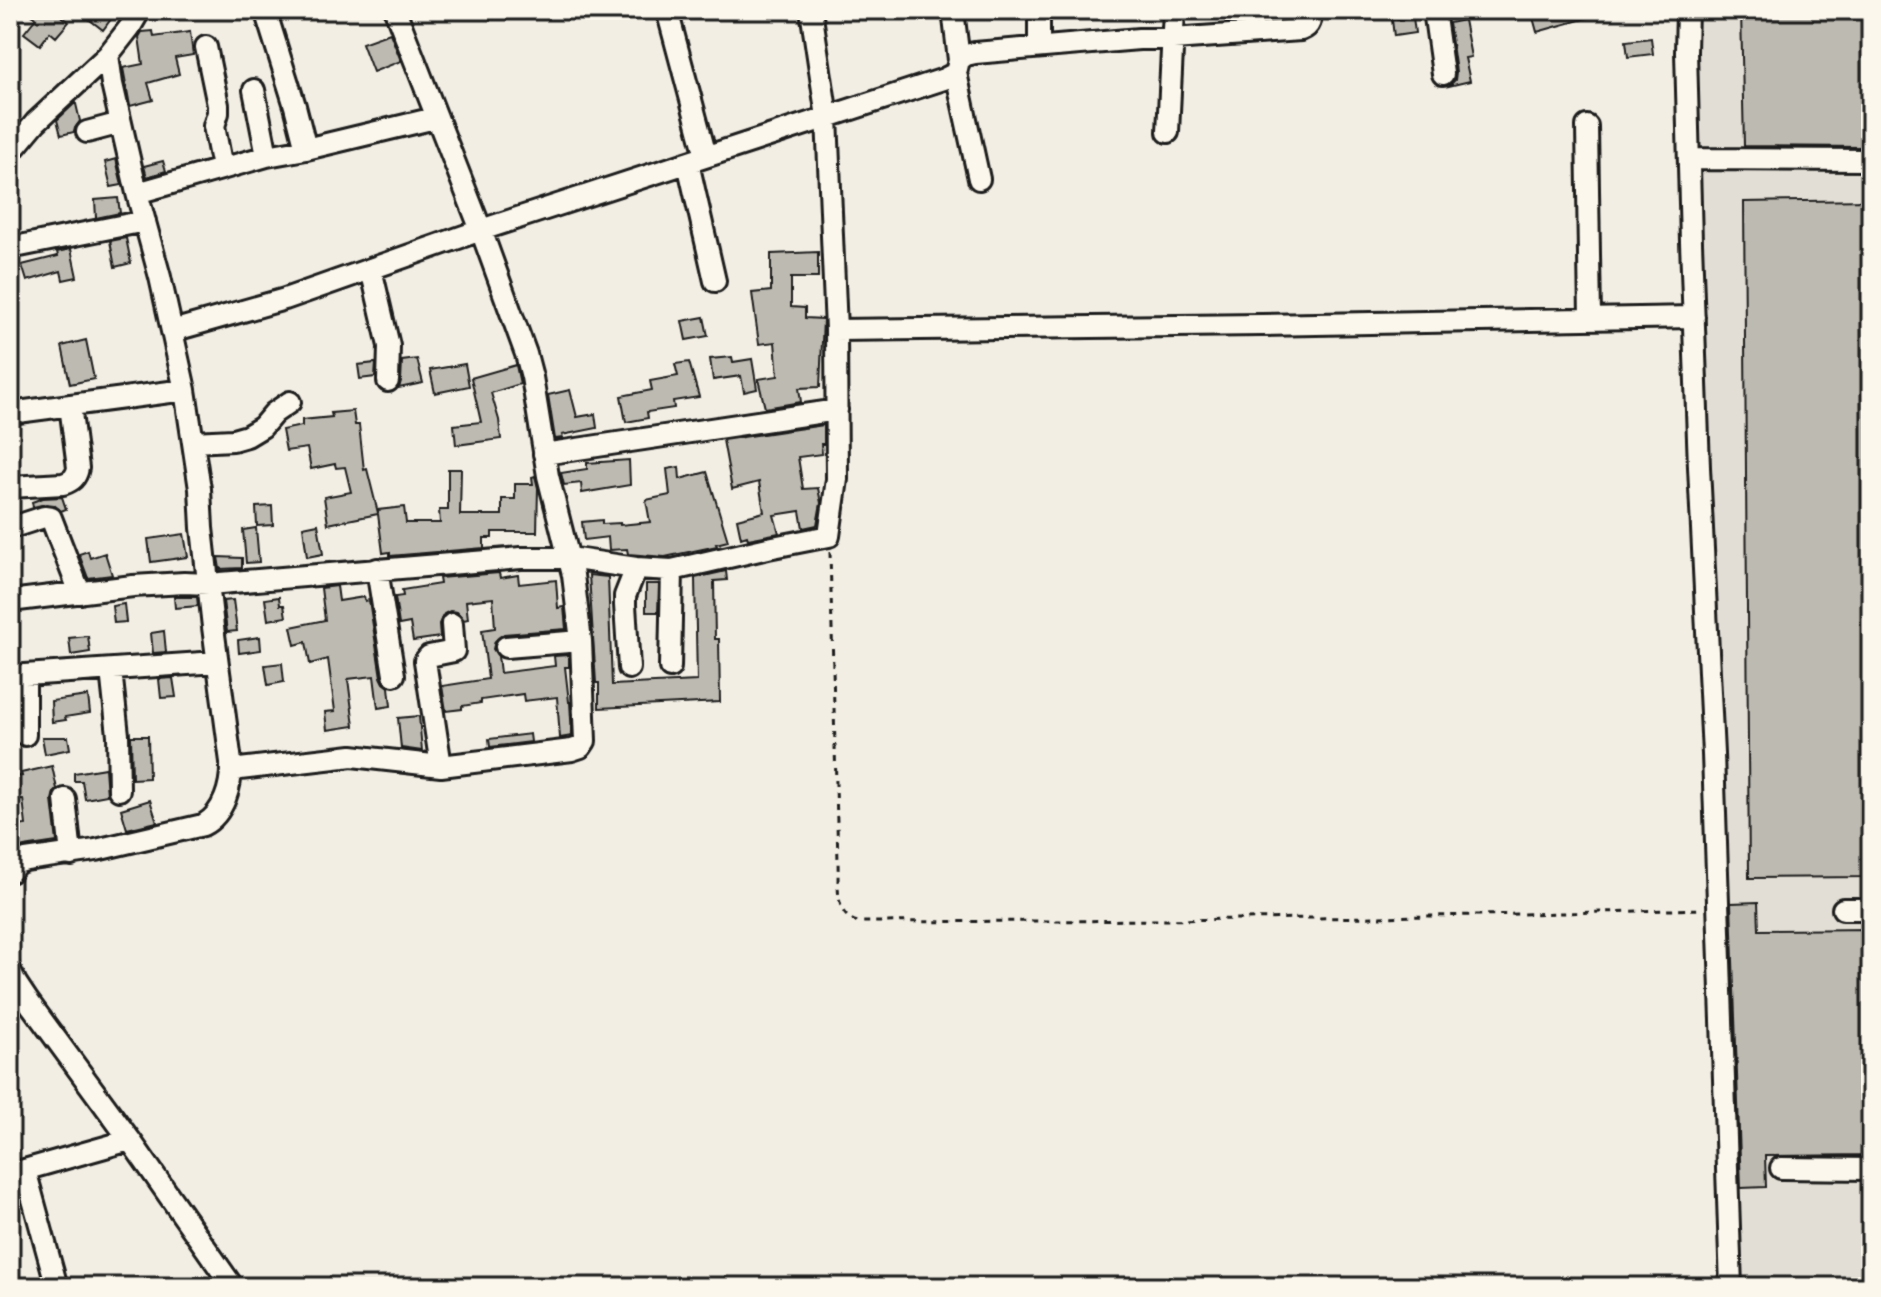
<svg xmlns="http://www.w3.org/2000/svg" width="1881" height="1297" font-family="Mali,sans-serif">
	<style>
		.built { fill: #e2ded5 }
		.building { fill: #bdbab1; stroke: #1c1c1c; stroke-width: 2 }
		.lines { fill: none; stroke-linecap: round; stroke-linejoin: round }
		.minor-casing { stroke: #1c1c1c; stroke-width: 26 }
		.path { stroke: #1c1c1c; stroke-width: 3; stroke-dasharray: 6 6; stroke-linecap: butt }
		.minor { stroke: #fbf7ec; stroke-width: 20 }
	</style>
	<rect width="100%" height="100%" fill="#f2eee4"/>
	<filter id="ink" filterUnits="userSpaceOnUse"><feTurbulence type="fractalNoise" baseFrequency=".0125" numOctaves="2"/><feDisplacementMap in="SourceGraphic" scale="16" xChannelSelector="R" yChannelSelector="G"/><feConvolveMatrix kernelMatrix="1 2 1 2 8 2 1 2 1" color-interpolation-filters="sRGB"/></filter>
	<g filter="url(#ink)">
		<!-- built -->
		<path class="built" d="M 1692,10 L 1871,10 L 1871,1287 L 1796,1287 L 1795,1282 L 1742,1286 L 1733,1189 Z"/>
		<!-- building -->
		<path class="building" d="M 26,10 L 54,10 L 69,22 L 56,37 L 50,32 L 40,45 L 24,33 L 36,18 Z
			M 77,10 L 99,10 L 111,19 L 103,30 Z
			M 1531,10 L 1600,10 L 1601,14 L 1537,32 Z
			M 1741,10 L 1871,10 L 1871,94 L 1865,94 L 1866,147 L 1744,146 Z
			M 1413,17 L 1415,33 L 1394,36 L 1392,20 Z
			M 1464,20 L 1471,57 L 1465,58 L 1470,81 L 1449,86 L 1455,80 L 1456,72 L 1449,23 Z
			M 153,31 L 154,37 L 190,32 L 193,55 L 175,58 L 179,74 L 148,83 L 153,100 L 130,106 L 123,68 L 143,64 L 139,37 L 142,32 Z
			M 390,33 L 401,61 L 373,72 L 362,43 Z
			M 1651,38 L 1653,54 L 1628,57 L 1626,41 Z
			M 74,104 L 76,104 L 80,121 L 75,128 L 74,132 L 61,135 L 57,120 Z
			M 116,159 L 122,185 L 111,187 L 105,162 Z
			M 163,161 L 166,171 L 147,177 L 144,166 Z
			M 118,198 L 120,213 L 96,218 L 95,200 Z
			M 1871,200 L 1871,877 L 1749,878 L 1744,202 Z
			M 126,238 L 131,263 L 115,267 L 110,241 Z
			M 71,249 L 77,277 L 63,280 L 61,271 L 27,281 L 22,265 L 58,256 L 57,252 Z
			M 818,252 L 818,278 L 791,278 L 791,307 L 805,308 L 805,318 L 823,319 L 820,387 L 799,388 L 801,402 L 765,408 L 758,379 L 778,376 L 775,342 L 759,344 L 752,293 L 771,291 L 771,254 Z
			M 704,317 L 708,336 L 686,340 L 682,321 Z
			M 86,340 L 94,379 L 70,384 L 62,346 Z
			M 732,357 L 733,362 L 752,359 L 757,389 L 744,392 L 741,376 L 713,380 L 710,359 Z
			M 417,359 L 423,383 L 399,388 L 401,381 L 402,361 Z
			M 689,362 L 699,397 L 673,401 L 674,408 L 647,412 L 648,418 L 626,422 L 621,396 L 652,390 L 650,381 L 678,376 L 675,364 Z
			M 376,363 L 375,377 L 360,379 L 358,365 Z
			M 465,364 L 469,386 L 435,393 L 430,370 Z
			M 516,365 L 520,384 L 491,393 L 499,420 L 501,439 L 456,445 L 454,425 L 481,422 L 471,378 Z
			M 570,390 L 577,417 L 595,414 L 597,428 L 562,435 L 563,438 L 555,439 L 548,395 Z
			M 353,411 L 355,425 L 359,425 L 364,470 L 367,469 L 378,513 L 378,510 L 404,507 L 406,523 L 440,523 L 439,510 L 448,510 L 448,469 L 461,469 L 460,515 L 502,515 L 502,499 L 515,499 L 515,484 L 533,484 L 532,477 L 535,476 L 538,488 L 537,532 L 492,532 L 492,538 L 484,538 L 484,548 L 390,556 L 390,552 L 383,553 L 378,514 L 328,524 L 324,497 L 351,492 L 345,467 L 336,468 L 335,464 L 311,469 L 307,448 L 286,451 L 282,430 L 302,426 L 302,420 L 332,417 L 331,413 Z
			M 824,425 L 824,444 L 821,444 L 822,454 L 798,457 L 803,489 L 818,488 L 821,503 L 817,525 L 803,528 L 800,511 L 774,515 L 779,533 L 748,539 L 747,536 L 741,538 L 737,519 L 764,512 L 759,482 L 732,489 L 723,440 Z
			M 629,460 L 630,485 L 582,493 L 581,483 L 564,485 L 561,473 L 587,469 L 587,463 Z
			M 679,467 L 680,479 L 707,472 L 728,541 L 716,544 L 717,546 L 665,557 L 628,554 L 627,549 L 609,550 L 608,537 L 584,540 L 582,522 L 602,520 L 602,524 L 620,523 L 620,525 L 650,522 L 646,500 L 670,495 L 667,469 Z
			M 62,497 L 66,509 L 61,511 L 54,505 L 46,504 L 33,507 L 32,502 L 43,498 Z
			M 272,506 L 273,525 L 257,526 L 256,507 Z
			M 318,524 L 323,554 L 307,557 L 303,527 Z
			M 256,528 L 259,562 L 246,563 L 243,530 Z
			M 184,534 L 188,557 L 151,562 L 148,539 Z
			M 88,551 L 90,558 L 105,553 L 112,575 L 88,578 L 79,554 Z
			M 218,557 L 242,558 L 242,568 L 220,569 Z
			M 726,571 L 727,580 L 714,581 L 715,639 L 719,639 L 720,702 L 599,708 L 599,683 L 596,683 L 589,575 L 608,577 L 612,685 L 697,681 L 695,578 Z
			M 499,573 L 500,578 L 518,575 L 519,584 L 556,580 L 558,608 L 564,607 L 566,629 L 504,634 L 495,641 L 493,649 L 498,656 L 500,673 L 555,666 L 554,656 L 569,655 L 569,667 L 565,667 L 569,702 L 570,702 L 572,736 L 560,738 L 557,697 L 524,701 L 523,694 L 481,700 L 481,703 L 462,706 L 462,709 L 446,711 L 442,686 L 488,679 L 482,630 L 495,628 L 493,598 L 466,601 L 468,619 L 464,620 L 457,612 L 450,611 L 444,614 L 439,624 L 440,637 L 413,641 L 410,623 L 399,625 L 395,597 L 403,596 L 402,590 L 440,584 L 439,578 Z
			M 646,584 L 659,584 L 658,612 L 646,612 Z
			M 337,586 L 339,601 L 364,597 L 365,601 L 369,600 L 381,677 L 384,683 L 389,687 L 391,706 L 378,708 L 374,676 L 348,679 L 354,726 L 327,730 L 325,712 L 335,711 L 328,659 L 310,664 L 306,642 L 295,645 L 291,627 L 325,620 L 321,588 Z
			M 174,597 L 197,597 L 198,606 L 175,608 Z
			M 279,597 L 280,605 L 284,605 L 286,617 L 268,620 L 265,599 Z
			M 233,600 L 237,631 L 227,632 L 223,601 Z
			M 124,604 L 126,622 L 114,623 L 112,606 Z
			M 164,631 L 166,652 L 153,653 L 151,633 Z
			M 88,636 L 90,652 L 71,655 L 69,638 Z
			M 260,637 L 261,650 L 239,653 L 238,640 Z
			M 282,663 L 284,682 L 268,685 L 265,665 Z
			M 173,678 L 176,697 L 161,698 L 159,679 Z
			M 88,696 L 90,713 L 65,717 L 66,720 L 52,722 L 51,701 Z
			M 419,716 L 422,751 L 401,748 L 398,718 Z
			M 530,734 L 531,742 L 490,747 L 489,739 Z
			M 131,736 L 148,736 L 149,778 L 132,779 Z
			M 42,737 L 68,737 L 70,749 L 45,754 Z
			M 52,766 L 57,789 L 54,792 L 52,800 L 57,842 L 24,847 L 10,852 L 10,827 L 26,825 L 23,799 L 10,800 L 10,777 L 22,776 L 21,773 Z
			M 105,768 L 107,795 L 85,799 L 82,781 L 74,781 L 74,773 Z
			M 150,800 L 157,822 L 127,829 L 121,809 Z
			M 1758,902 L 1759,930 L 1871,929 L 1871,1155 L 1765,1156 L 1766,1187 L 1741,1188 L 1731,903 Z"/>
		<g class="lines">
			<defs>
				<path id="minor" d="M 265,10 L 295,106 L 306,149
					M 667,10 L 706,156
					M 953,10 L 959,60
					M 1039,10 L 1039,47
					M 1434,10 L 1443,74
					M 1687,10 L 1686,52 L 1691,242 L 1699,467 L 1713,754 L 1731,1287
					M 206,47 L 218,105 L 218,113 L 214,126 L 222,168
					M 956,73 L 979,179
					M 254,90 L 267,156
					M 1587,126 L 1590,318
					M 87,132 L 121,123
					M 1168,132 L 1174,10
					M 10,153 L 36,122 L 108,55
					M 1690,159 L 1871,160
					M 688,163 L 715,281
					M 137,193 L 267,156 L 306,149 L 435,118
					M 10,248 L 145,221
					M 371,269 L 389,346 L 388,381
					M 836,330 L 1261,325 L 1694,317
					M 172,331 L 285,299 L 481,230 L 944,79 L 956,73 L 959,60 L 966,55 L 975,53 L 1139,39 L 1173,39 L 1301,30 C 1311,26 1311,20 1310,10
					M 10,413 L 185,390
					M 193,442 L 233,440 L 247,436 L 262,427 L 274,413 L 290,402
					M 544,454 L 837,410
					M 10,487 L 63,484 C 72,481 76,478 78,468 L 70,405
					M 10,528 L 44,517 L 51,518 L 80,593
					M 377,569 L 394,675
					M 10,601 L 133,586 L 184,583 L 209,584 L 521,558 L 569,558 L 636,568 L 672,570 L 768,548 L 829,536 L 837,479 L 836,330 L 827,117 L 811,10
					M 506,647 L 581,641
					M 670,667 L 672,570
					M 629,668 L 625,605 L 625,596 L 636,568
					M 111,670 L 118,735 L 119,790
					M 10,676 L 217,662
					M 25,735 L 25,676
					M 441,766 L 425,661 L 429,656 L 454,651 L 452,624
					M 231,770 L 352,756 L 441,766 L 572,750 L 581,747 L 585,741 L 581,641 L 573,575 L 548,476 L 532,377 L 526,354 L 481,230 L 395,10
					M 65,799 L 71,855
					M 10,872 L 17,863 L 26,860 L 96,850 L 203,825 C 224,814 232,785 231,762 L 213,627 L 202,528 L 200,489 L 185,390 L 160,277 L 137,193 L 112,84 L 108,55 L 130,27 L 140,10
					M 1843,909 L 1871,909
					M 10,970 L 16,983 L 28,1001 L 130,1140 L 233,1287
					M 1781,1168 L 1871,1169
					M 25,1170 L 57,1287
					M 10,1174 L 130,1140"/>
			</defs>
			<!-- minor casing -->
			<use href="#minor" class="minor-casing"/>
			<!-- path -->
			<path class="path" d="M 830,552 L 838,862 C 839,883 833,916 858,922 C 1140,921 1421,918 1702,909"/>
			<!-- minor -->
			<use href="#minor" class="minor"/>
		</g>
	</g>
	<!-- margin -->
	<rect width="1881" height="1297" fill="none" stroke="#fbf7ec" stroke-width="40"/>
	<rect x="20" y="20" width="1841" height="1257" fill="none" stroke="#1c1c1c" stroke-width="3" filter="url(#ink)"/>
</svg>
